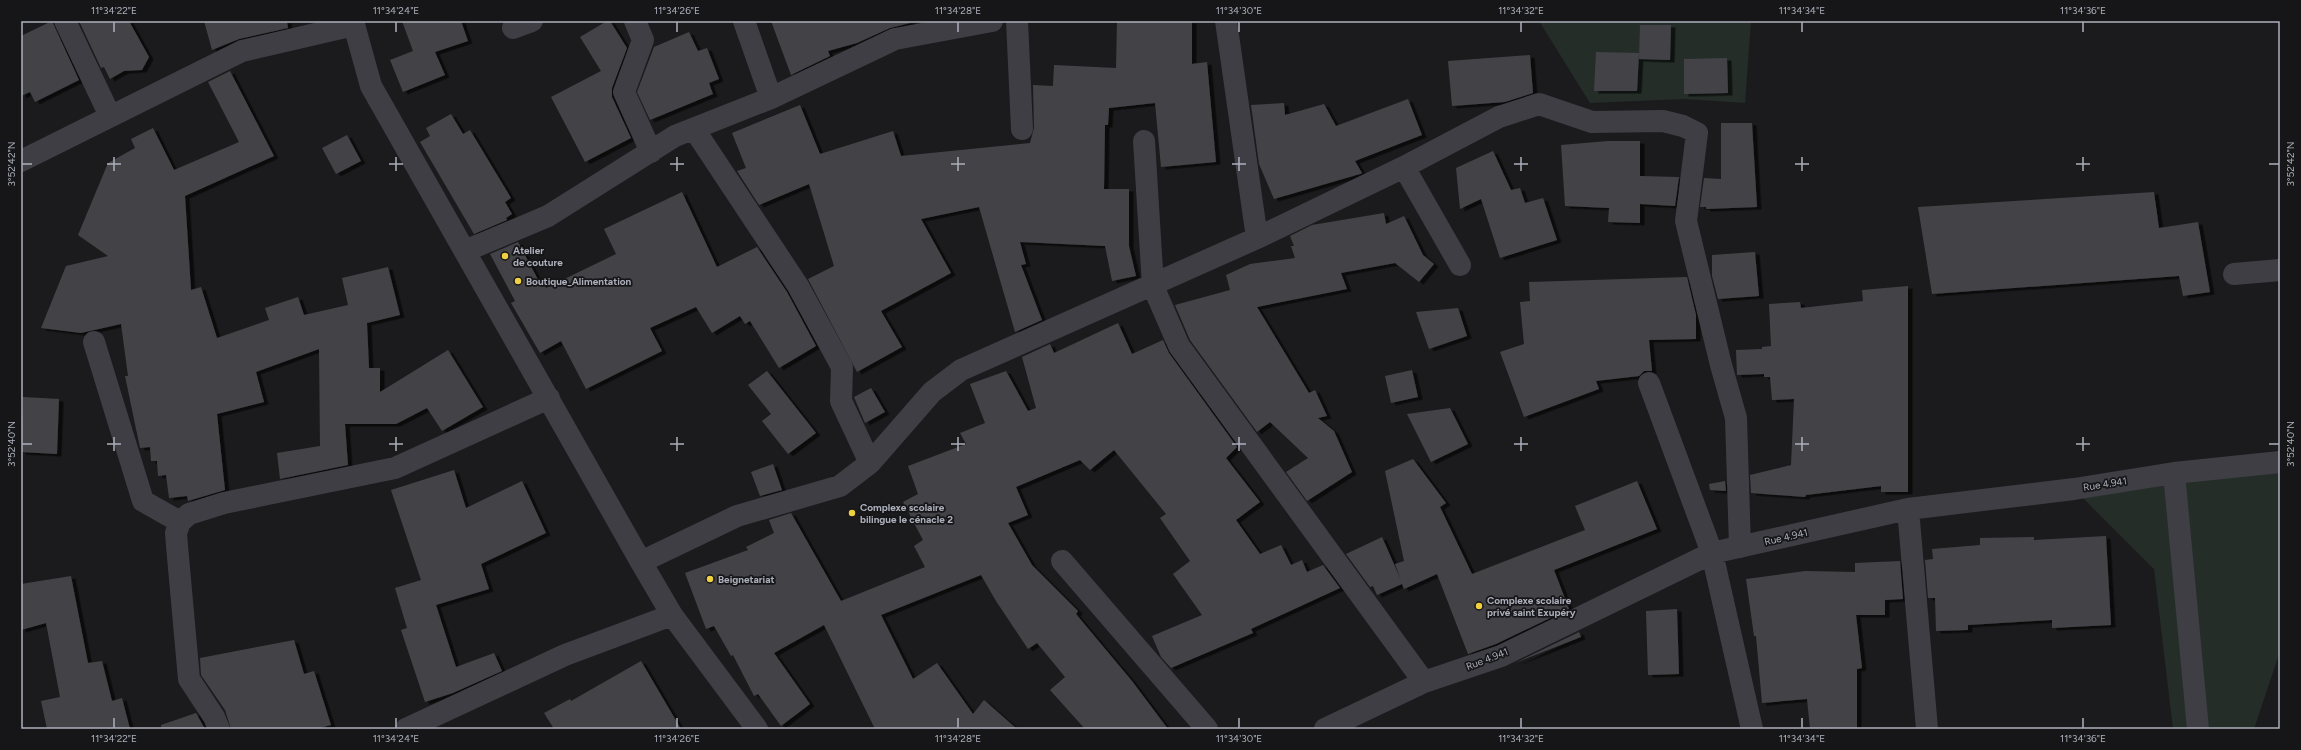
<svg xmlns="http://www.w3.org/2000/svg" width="2301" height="750" font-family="Figtree,sans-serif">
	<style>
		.green { fill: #242d27 }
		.building { fill: #424347; filter: url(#shadow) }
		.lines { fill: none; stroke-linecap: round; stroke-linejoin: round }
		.minor { stroke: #3e3e44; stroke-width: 22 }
		.ticks { fill: none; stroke: #adb0bc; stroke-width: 1.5 }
		.poi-dot { fill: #efd040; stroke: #161618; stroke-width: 1.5 }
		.labels { text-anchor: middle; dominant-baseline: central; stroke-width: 3.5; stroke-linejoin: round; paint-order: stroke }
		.poi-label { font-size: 10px; font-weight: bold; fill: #adb0bc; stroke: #161618; text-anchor: start }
		.street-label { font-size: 10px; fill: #adb0bc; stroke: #161618 }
		.neatline { fill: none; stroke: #adb0bc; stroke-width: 1.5 }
		.ticks-label { font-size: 10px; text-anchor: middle; fill: #adb0bc }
	</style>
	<defs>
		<filter id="shadow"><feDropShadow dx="4.5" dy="2.5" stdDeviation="0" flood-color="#0009"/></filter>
	</defs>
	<rect width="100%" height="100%" fill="#1b1b1d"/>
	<!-- green -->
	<path class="green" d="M 1539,21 L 1751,21 L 1745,103 L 1684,99 L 1590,103 Z
		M 2280,462 L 2280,651 L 2254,729 L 2173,729 L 2154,569 L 2074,489 Z"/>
	<!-- building -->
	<path class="building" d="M 52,21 L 79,80 L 35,102 L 30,92 L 21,96 L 21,36 Z
		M 79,21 L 129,21 L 149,57 L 142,70 L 124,71 L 110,79 L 104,67 L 101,68 Z
		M 204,21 L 287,21 L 288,28 L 239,39 L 212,50 Z
		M 402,21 L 461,21 L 468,41 L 435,52 L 445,75 L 403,92 L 390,60 L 413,51 Z
		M 607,21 L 610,21 L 627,48 L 612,88 L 612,97 L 631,138 L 585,162 L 551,97 L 601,71 L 580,37 Z
		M 771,21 L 910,21 L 910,23 L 890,28 L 857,43 L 828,51 L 830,56 L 791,75 Z
		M 1117,21 L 1192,21 L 1192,64 L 1207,62 L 1216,162 L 1161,167 L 1155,103 L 1109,108 L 1108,125 L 1105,125 L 1104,189 L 1129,189 L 1129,246 L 1136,276 L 1112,281 L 1105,246 L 1020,242 L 1026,264 L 1021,265 L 1042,320 L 1015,332 L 979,207 L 921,219 L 951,273 L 881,311 L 902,347 L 857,372 L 808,279 L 834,266 L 809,184 L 759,205 L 737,171 L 746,168 L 732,133 L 800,105 L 820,154 L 893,131 L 901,156 L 1030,143 L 1034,128 L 1033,85 L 1053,86 L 1054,65 L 1116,68 Z
		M 1640,25 L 1671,25 L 1670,60 L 1639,59 Z
		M 689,32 L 698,51 L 707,48 L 719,79 L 709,83 L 713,94 L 650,120 L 637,92 L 654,47 Z
		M 1596,52 L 1639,53 L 1637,91 L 1594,91 Z
		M 1530,55 L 1533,93 L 1505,102 L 1452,106 L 1448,61 Z
		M 1727,58 L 1728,93 L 1684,94 L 1684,59 Z
		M 230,71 L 274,156 L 185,196 L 191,290 L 201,287 L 217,338 L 269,320 L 265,308 L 298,297 L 304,315 L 348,305 L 342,278 L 388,267 L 400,315 L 367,323 L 369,368 L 380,368 L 380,392 L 448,350 L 483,407 L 442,431 L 427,408 L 396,424 L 345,424 L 348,465 L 280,479 L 277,453 L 320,446 L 319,349 L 256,372 L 264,402 L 217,414 L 225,490 L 188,501 L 187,496 L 169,498 L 166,475 L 158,476 L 157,461 L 151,461 L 150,447 L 140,448 L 125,376 L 128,376 L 121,324 L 81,333 L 41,328 L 66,266 L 108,256 L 78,235 L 108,163 L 135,148 L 131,139 L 153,128 L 174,170 L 239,142 L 208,82 Z
		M 1408,99 L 1422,135 L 1355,161 L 1362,173 L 1360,174 L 1274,199 L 1259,164 L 1251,105 L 1284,103 L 1285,115 L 1324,104 L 1336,126 Z
		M 451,114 L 463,134 L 470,130 L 511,198 L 505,202 L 512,214 L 506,218 L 507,220 L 474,234 L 420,142 L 430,136 L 426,128 Z
		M 1721,123 L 1752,123 L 1757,207 L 1706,209 L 1706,207 L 1700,207 L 1704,178 L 1721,179 Z
		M 347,135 L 361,161 L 336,174 L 322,148 Z
		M 1608,141 L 1640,141 L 1640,176 L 1679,177 L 1675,206 L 1640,204 L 1640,223 L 1608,222 L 1609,208 L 1565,206 L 1561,145 Z
		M 1493,151 L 1511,190 L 1520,188 L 1525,203 L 1543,198 L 1557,240 L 1500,258 L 1481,199 L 1460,209 L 1456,168 Z
		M 682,192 L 717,267 L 757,247 L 787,292 L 816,346 L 779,368 L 750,321 L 745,324 L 740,316 L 712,333 L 696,307 L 650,328 L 662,351 L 586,389 L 561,341 L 540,353 L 511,303 L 515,301 L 490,254 L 518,242 L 542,287 L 544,285 L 546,288 L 616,254 L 604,229 Z
		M 2154,192 L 2159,228 L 2198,222 L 2210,292 L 2183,296 L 2179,276 L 1932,294 L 1918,207 Z
		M 1384,213 L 1386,224 L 1404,216 L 1423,255 L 1434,264 L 1419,282 L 1395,263 L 1341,273 L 1347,289 L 1257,307 L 1309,393 L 1315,390 L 1327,416 L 1318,418 L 1334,431 L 1352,472 L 1307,501 L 1286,472 L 1308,458 L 1270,422 L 1257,432 L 1190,340 L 1175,305 L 1230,290 L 1226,275 L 1250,264 L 1295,258 L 1291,246 L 1294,246 L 1290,236 L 1312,225 Z
		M 1755,252 L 1759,296 L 1718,299 L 1712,276 L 1712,255 Z
		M 1687,277 L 1696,315 L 1696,339 L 1649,340 L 1652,371 L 1644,371 L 1639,376 L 1596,381 L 1599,389 L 1524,417 L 1500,352 L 1524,344 L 1520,302 L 1530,301 L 1529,282 Z
		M 1908,286 L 1908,492 L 1881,492 L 1881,486 L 1806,495 L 1805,497 L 1751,493 L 1750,475 L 1791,465 L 1794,399 L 1772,400 L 1770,377 L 1764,377 L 1764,374 L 1737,375 L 1736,350 L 1762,349 L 1762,347 L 1771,346 L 1769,304 L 1800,302 L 1801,308 L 1863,301 L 1862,290 Z
		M 1458,308 L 1467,336 L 1429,349 L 1416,312 Z
		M 1118,323 L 1132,354 L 1163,340 L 1169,353 L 1237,447 L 1226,458 L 1260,502 L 1236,520 L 1260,554 L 1281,545 L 1291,565 L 1302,560 L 1307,572 L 1323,565 L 1340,588 L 1251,629 L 1253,633 L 1171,668 L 1161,657 L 1152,636 L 1202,615 L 1173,574 L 1190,561 L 1160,518 L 1166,514 L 1114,450 L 1090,470 L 1080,460 L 1016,487 L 1028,515 L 1008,523 L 1032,565 L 1078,611 L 1076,614 L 1132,681 L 1168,729 L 1085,729 L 1050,690 L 1065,677 L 1037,643 L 1028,649 L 996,601 L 981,575 L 881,615 L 913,679 L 937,663 L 973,714 L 984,700 L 1017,729 L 875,729 L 824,625 L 774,653 L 810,704 L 781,726 L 758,694 L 754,696 L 733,655 L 731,656 L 714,626 L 706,629 L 685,573 L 748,550 L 746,547 L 774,533 L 769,520 L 791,513 L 841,601 L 925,567 L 914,546 L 923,540 L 903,502 L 918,494 L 908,466 L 966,444 L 960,433 L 985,423 L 970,384 L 1006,371 L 1028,411 L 1036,408 L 1022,357 L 1050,344 L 1054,353 Z
		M 1412,370 L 1418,397 L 1391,403 L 1385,376 Z
		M 767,371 L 816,433 L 788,454 L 762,421 L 771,414 L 748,385 Z
		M 871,388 L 885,412 L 865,423 L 854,397 Z
		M 23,397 L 59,399 L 57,454 L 21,452 Z
		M 1450,408 L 1468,444 L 1431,462 L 1407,414 Z
		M 1413,459 L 1446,503 L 1440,507 L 1472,574 L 1585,530 L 1575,506 L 1637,481 L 1657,529 L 1554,570 L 1569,609 L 1496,644 L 1468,654 L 1437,574 L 1404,589 L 1402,584 L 1377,595 L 1373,586 L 1370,587 L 1346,554 L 1382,537 L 1401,580 L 1395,564 L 1404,561 L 1385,471 Z
		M 773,464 L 782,490 L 760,496 L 751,472 Z
		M 454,470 L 466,508 L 522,481 L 546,533 L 481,564 L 489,589 L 436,605 L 456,667 L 494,653 L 502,671 L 453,693 L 425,702 L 401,630 L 407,628 L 395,588 L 421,580 L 391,490 Z
		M 1725,481 L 1726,491 L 1710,490 L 1709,484 Z
		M 2106,536 L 2111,625 L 2052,628 L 2052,620 L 1968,625 L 1968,630 L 1936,631 L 1935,598 L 1928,598 L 1925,560 L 1933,559 L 1932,549 L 1980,545 L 1980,538 L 2034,537 L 2034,540 Z
		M 1900,561 L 1903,599 L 1885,600 L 1885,615 L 1856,615 L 1862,668 L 1857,669 L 1857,729 L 1810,729 L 1807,699 L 1762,703 L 1756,636 L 1754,636 L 1746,579 L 1805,571 L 1855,572 L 1855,563 Z
		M 71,576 L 88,663 L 102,661 L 112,701 L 122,698 L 130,729 L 47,729 L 41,701 L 60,697 L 46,623 L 21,630 L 21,584 Z
		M 1677,609 L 1679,674 L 1648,675 L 1646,611 Z
		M 1579,632 L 1581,637 L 1515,663 Z
		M 294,640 L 304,674 L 314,671 L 331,725 L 316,729 L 231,729 L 225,710 L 201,675 L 200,658 Z
		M 641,661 L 681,729 L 554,729 L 544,713 L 570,699 L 571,701 Z
		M 196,713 L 205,729 L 161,729 L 161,725 Z"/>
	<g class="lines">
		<!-- minor -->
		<path class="minor" d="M 65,21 L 110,116
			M 353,21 L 371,86 L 641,562 L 672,615 L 757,729
			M 635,21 L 643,40 L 624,92 L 651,152
			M 744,21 L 771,98
			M 1017,21 L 1022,129
			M 1226,21 L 1257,238
			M 513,28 L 532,21
			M 694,129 L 798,286 L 842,367 L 841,401 L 870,463
			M 1144,141 L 1153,286 L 1179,346 L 1424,682
			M 21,161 L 242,51 L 354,25
			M 1404,167 L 1460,265
			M 465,251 L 548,216 L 675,136 L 771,98 L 895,39 L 992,21
			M 2234,274 L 2280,270
			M 94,342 L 143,501 L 180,522
			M 1649,383 L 1712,553 L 1752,729
			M 2174,473 L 2198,729
			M 1908,509 L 1927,729
			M 1062,561 L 1207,729
			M 641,562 L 737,516 L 840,486 L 870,463 L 932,392 L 961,370 L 1257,238 L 1404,167 L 1499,117 L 1539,104 L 1592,122 L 1663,121 L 1683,126 L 1697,133 L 1686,221 L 1721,365 L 1736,418 L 1740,547
			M 219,729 L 214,717 L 189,679 L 177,546 L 176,533 L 180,522 L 189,514 L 224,503 L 395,468 L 549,398
			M 406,729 L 565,655 L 672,615
			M 1325,729 L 1424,682 L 1501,656 L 1712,553 L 1908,509 L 2074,489 L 2174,473 L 2280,462"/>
	</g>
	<!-- ticks -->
	<path class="ticks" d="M 114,22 L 114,32M 396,22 L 396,32M 677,22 L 677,32M 958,22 L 958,32M 1239,22 L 1239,32M 1521,22 L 1521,32M 1802,22 L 1802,32M 2083,22 L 2083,32M 114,157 L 114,171M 396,157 L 396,171M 677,157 L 677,171M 958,157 L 958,171M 1239,157 L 1239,171M 1521,157 L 1521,171M 1802,157 L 1802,171M 2083,157 L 2083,171M 22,164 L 32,164M 107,164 L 121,164M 389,164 L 403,164M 670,164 L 684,164M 951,164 L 965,164M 1232,164 L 1246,164M 1514,164 L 1528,164M 1795,164 L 1809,164M 2076,164 L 2090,164M 2269,164 L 2279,164M 114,437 L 114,451M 396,437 L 396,451M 677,437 L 677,451M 958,437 L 958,451M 1239,437 L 1239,451M 1521,437 L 1521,451M 1802,437 L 1802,451M 2083,437 L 2083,451M 22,444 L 32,444M 107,444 L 121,444M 389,444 L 403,444M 670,444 L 684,444M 951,444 L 965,444M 1232,444 L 1246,444M 1514,444 L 1528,444M 1795,444 L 1809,444M 2076,444 L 2090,444M 2269,444 L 2279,444M 114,718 L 114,728M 396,718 L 396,728M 677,718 L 677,728M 958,718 L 958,728M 1239,718 L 1239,728M 1521,718 L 1521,728M 1802,718 L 1802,728M 2083,718 L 2083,728"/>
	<!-- markers -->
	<g class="poi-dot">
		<circle cx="505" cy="256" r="4"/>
		<circle cx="518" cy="281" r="4"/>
		<circle cx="852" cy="513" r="4"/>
		<circle cx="710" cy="579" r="4"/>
		<circle cx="1479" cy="606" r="4"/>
	</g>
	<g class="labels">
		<!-- poi labels -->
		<g class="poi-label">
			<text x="513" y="250">Atelier<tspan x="513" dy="12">de couture</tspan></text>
			<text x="526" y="281">Boutique_Alimentation</text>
			<text x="860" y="507">Complexe scolaire<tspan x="860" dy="12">bilingue le cénacle 2</tspan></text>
			<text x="718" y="579">Beignetariat</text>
			<text x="1487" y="600">Complexe scolaire<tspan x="1487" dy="12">privé saint Exupéry</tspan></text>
		</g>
		<!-- street labels -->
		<g class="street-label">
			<text transform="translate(2105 484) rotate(-9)">Rue 4.941</text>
			<text transform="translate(1786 537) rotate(-13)">Rue 4.941</text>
			<text transform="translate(1487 659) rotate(-21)">Rue 4.941</text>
		</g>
	</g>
	<!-- border -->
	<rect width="2301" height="750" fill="none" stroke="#161618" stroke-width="44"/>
	<rect x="22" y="22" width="2257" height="706" class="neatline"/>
	<g class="ticks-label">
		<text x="114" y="14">11°34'22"E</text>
		<text x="396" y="14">11°34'24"E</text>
		<text x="677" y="14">11°34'26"E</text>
		<text x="958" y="14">11°34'28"E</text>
		<text x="1239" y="14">11°34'30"E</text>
		<text x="1521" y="14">11°34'32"E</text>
		<text x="1802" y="14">11°34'34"E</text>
		<text x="2083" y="14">11°34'36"E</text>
		<text transform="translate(11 164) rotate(-90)" y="4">3°52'42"N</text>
		<text transform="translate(2290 164) rotate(-90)" y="4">3°52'42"N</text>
		<text transform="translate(11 444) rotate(-90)" y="4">3°52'40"N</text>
		<text transform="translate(2290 444) rotate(-90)" y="4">3°52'40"N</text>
		<text x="114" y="742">11°34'22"E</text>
		<text x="396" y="742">11°34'24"E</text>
		<text x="677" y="742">11°34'26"E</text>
		<text x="958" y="742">11°34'28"E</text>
		<text x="1239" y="742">11°34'30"E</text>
		<text x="1521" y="742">11°34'32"E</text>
		<text x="1802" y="742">11°34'34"E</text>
		<text x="2083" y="742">11°34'36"E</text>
	</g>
</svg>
